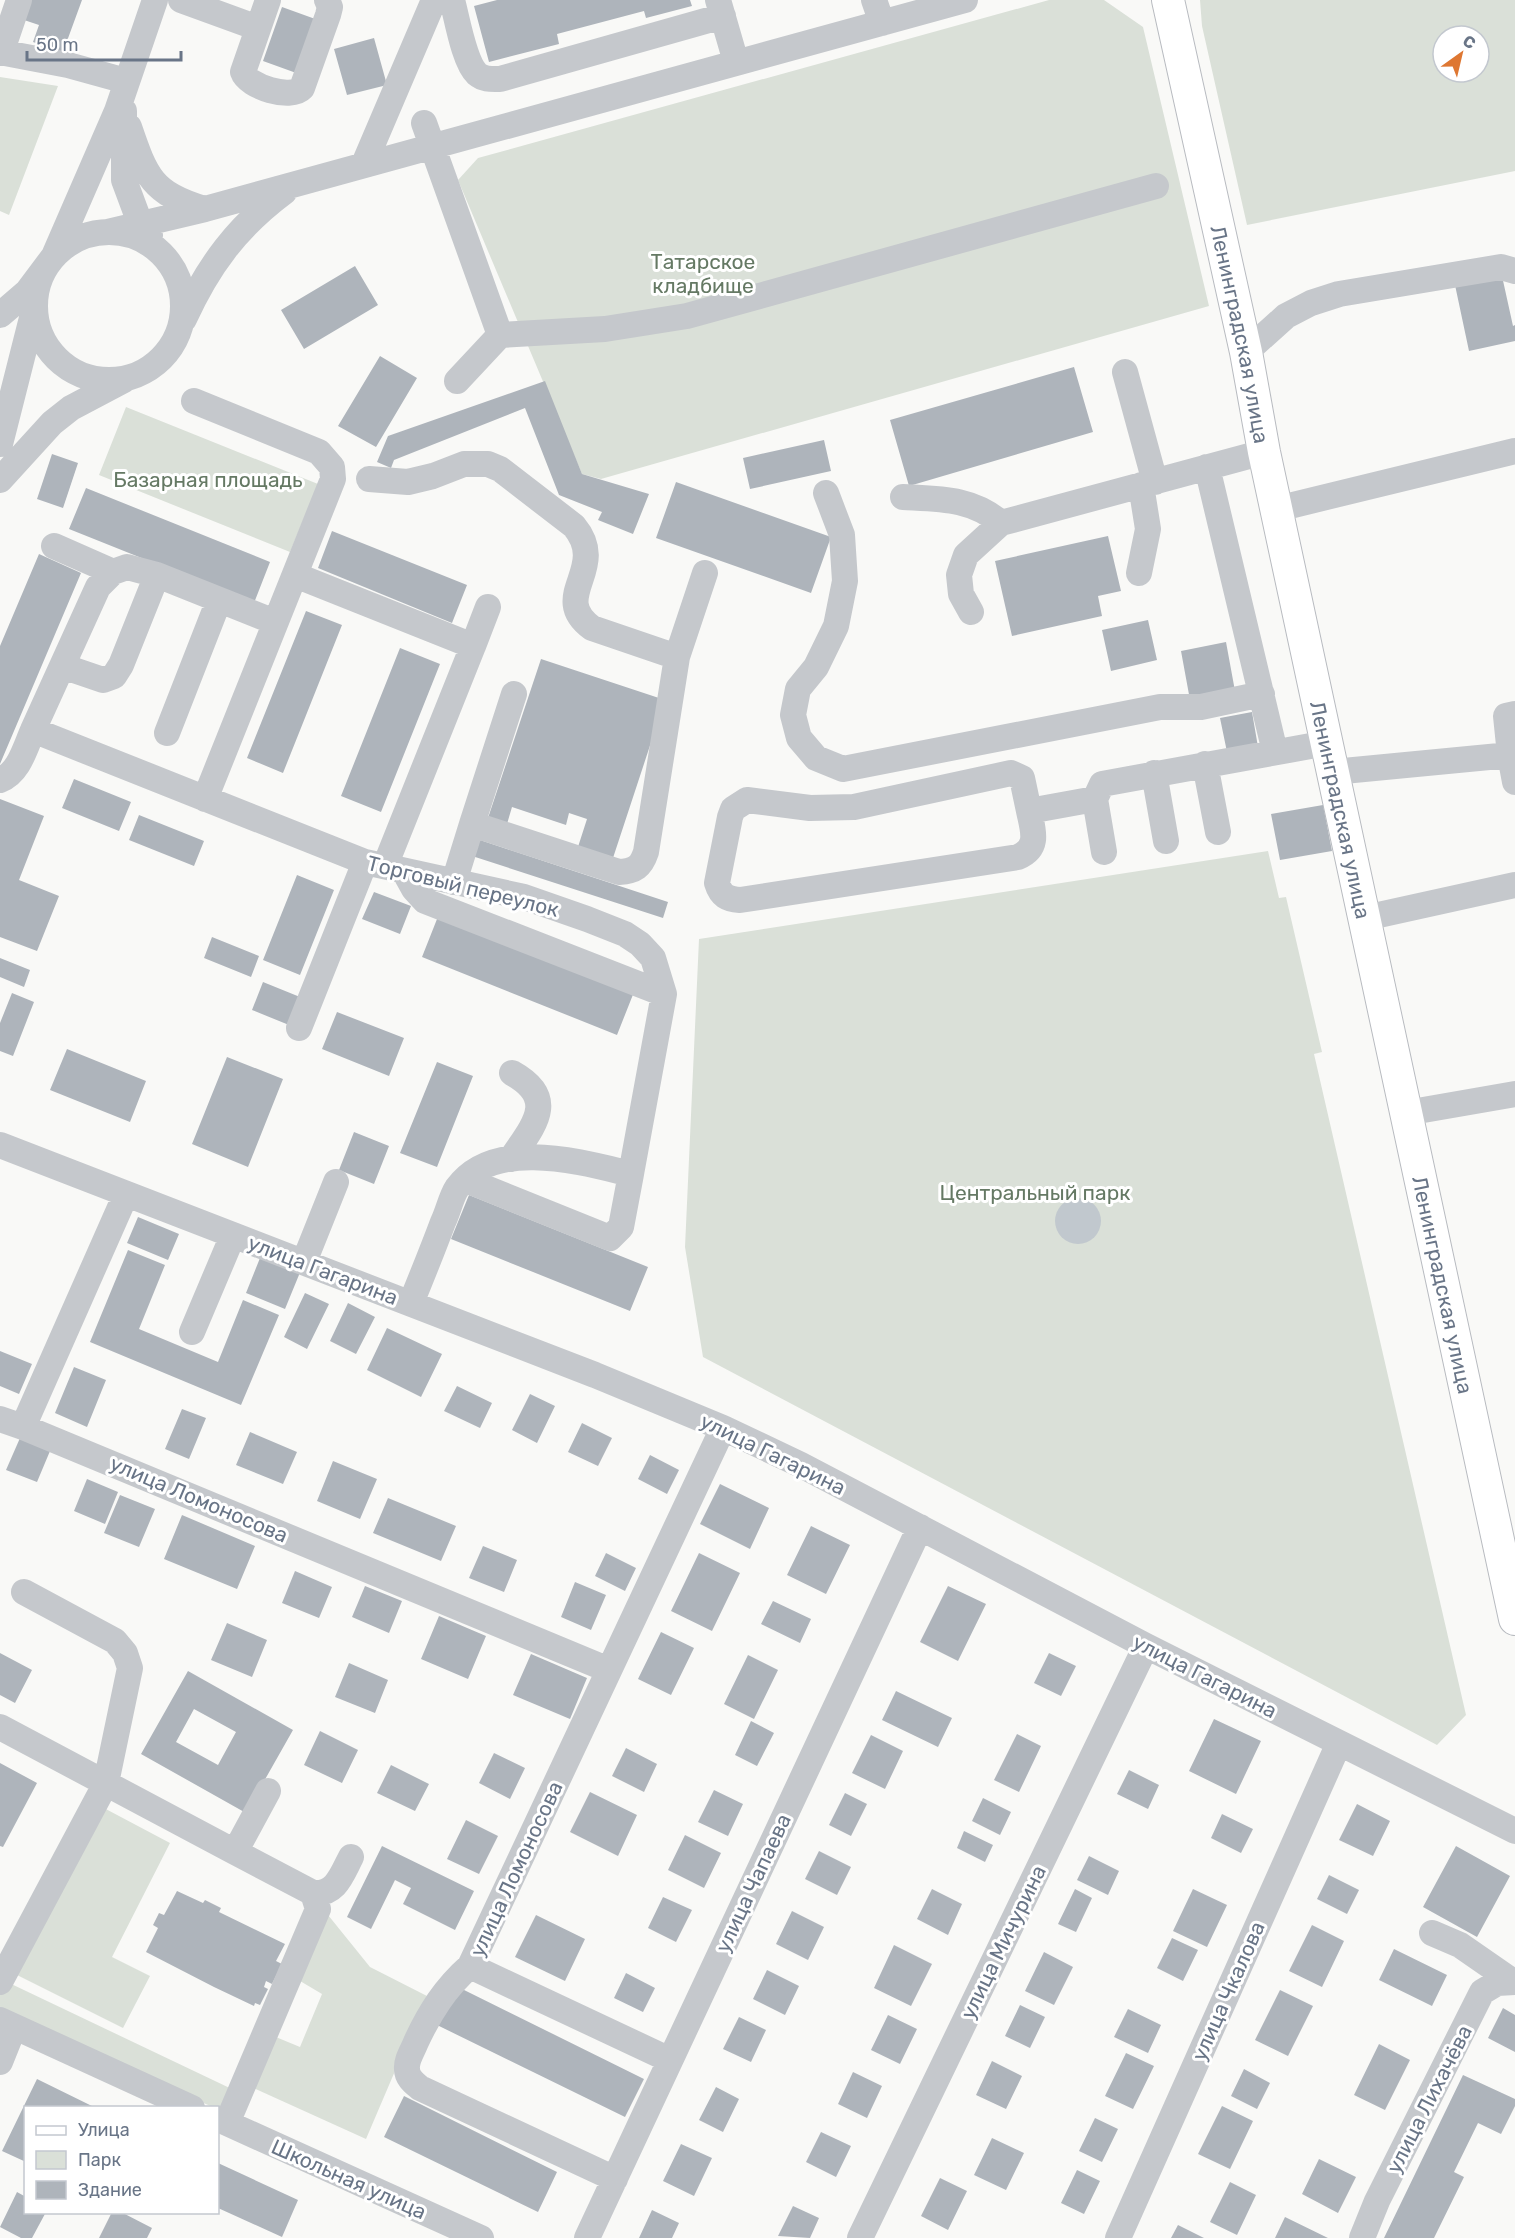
<svg xmlns="http://www.w3.org/2000/svg" width="1515" height="2238" font-family="Rubik,sans-serif">
	<style>
		.green { fill: #dae0d8; fill-rule: evenodd }
		.water { fill: #c1c8ce }
		.building { fill: #aeb4bb; fill-rule: evenodd }
		.lines { fill: none; stroke-linecap: round; stroke-linejoin: round }
		.major-casing { stroke: #b8bbc0; stroke-width: 34 }
		.minor { stroke: #c5c8cc; stroke-width: 26 }
		.major { stroke: #fff; stroke-width: 32 }
		.labels { text-anchor: middle; dominant-baseline: central; stroke-width: 6; stroke-linejoin: round; paint-order: stroke }
		.park-label { font-size: 21px; fill: #657964; stroke: #fff }
		.street-label { font-size: 21px; fill: #697587; stroke: #fff }
	</style>
	<rect width="100%" height="100%" fill="#f9f9f7"/>
	<!-- green -->
	<path class="green" d="M 1049,0 L 1104,0 L 1143,27 L 1209,306 L 601,479 L 582,474 L 458,180 L 478,158 Z
		M 1200,0 L 1515,0 L 1515,171 L 1247,225 L 1202,26 ZM 1443,36 L 1479,36 L 1479,72 L 1443,72 Z
		M 0,77 L 58,86 L 9,215 L 0,211 Z
		M 126,407 L 318,484 L 290,552 L 99,475 Z
		M 1268,851 L 1279,898 L 1286,897 L 1322,1052 L 1314,1054 L 1466,1715 L 1437,1745 L 703,1357 L 685,1247 L 699,939 Z
		M 102,1807 L 170,1843 L 112,1957 L 150,1976 L 123,2028 L 15,1974 Z
		M 324,1910 L 370,1967 L 427,1996 L 366,2139 L 249,2086 L 271,2035 L 300,2047 L 322,1994 L 295,1978 Z
		M 5,1981 L 236,2091 L 226,2113 L 0,2012 L 0,1990 Z"/>
	<!-- water -->
	<path class="water" d="M1055 1221a23 23 0 1 1 46 0a23 23 0 1 1-46 0Z"/>
	<!-- building -->
	<path class="building" d="M 28,0 L 82,0 L 63,52 L 33,42 L 39,25 L 21,19 Z
		M 497,0 L 690,0 L 692,6 L 646,18 L 644,11 L 557,34 L 559,44 L 489,62 L 474,6 Z
		M 282,7 L 318,20 L 299,74 L 263,61 Z
		M 374,38 L 387,85 L 347,95 L 334,49 Z
		M 355,266 L 378,305 L 304,349 L 281,310 Z
		M 1502,276 L 1513,326 L 1515,325 L 1515,341 L 1469,351 L 1455,285 Z
		M 380,356 L 417,378 L 376,447 L 338,426 Z
		M 1074,367 L 1093,432 L 909,486 L 890,420 Z
		M 545,381 L 582,474 L 649,494 L 633,534 L 598,520 L 602,512 L 559,495 L 525,408 L 394,460 L 391,468 L 377,462 L 388,436 Z
		M 824,440 L 831,471 L 750,489 L 743,458 Z
		M 52,454 L 78,463 L 63,508 L 37,499 Z
		M 676,482 L 831,537 L 811,593 L 656,538 Z
		M 86,488 L 270,562 L 254,603 L 69,529 Z
		M 332,531 L 467,585 L 452,623 L 318,568 Z
		M 1108,536 L 1121,591 L 1098,596 L 1102,616 L 1012,636 L 995,561 Z
		M 39,554 L 81,573 L 0,764 L 0,646 Z
		M 306,611 L 342,625 L 283,773 L 247,758 Z
		M 1148,620 L 1157,660 L 1111,671 L 1102,630 Z
		M 1226,642 L 1235,691 L 1190,700 L 1181,651 Z
		M 400,648 L 440,664 L 381,812 L 341,796 Z
		M 541,659 L 665,700 L 612,861 L 577,850 L 587,819 L 569,813 L 566,825 L 512,807 L 507,824 L 488,818 Z
		M 1252,712 L 1258,747 L 1227,752 L 1220,718 Z
		M 74,779 L 131,802 L 119,831 L 62,808 Z
		M 0,799 L 44,816 L 19,880 L 59,896 L 37,951 L 0,937 Z
		M 1323,805 L 1332,851 L 1280,860 L 1271,814 Z
		M 139,815 L 204,841 L 194,866 L 129,840 Z
		M 474,838 L 668,902 L 663,918 L 469,855 Z
		M 297,875 L 334,890 L 300,975 L 263,960 Z
		M 374,892 L 411,906 L 400,934 L 362,919 Z
		M 439,914 L 634,992 L 617,1035 L 422,957 Z
		M 212,937 L 259,956 L 251,977 L 204,958 Z
		M 0,958 L 30,970 L 24,987 L 0,977 Z
		M 263,982 L 300,997 L 289,1025 L 252,1010 Z
		M 12,993 L 34,1002 L 13,1056 L 0,1051 L 0,1023 Z
		M 337,1012 L 404,1038 L 389,1076 L 322,1049 Z
		M 67,1049 L 146,1081 L 130,1122 L 50,1090 Z
		M 227,1057 L 283,1079 L 248,1167 L 192,1144 Z
		M 437,1062 L 473,1076 L 437,1167 L 400,1153 Z
		M 354,1132 L 389,1146 L 374,1184 L 339,1170 Z
		M 469,1195 L 648,1267 L 630,1311 L 451,1239 Z
		M 138,1217 L 179,1234 L 168,1260 L 127,1243 Z
		M 128,1250 L 165,1265 L 139,1329 L 218,1362 L 243,1300 L 279,1315 L 241,1405 L 90,1342 Z
		M 262,1253 L 301,1270 L 285,1309 L 246,1293 Z
		M 305,1293 L 329,1304 L 307,1349 L 284,1337 Z
		M 348,1303 L 375,1317 L 356,1354 L 330,1341 Z
		M 387,1328 L 442,1354 L 421,1397 L 367,1370 Z
		M 0,1351 L 32,1364 L 19,1394 L 0,1386 Z
		M 74,1367 L 106,1380 L 87,1427 L 55,1413 Z
		M 457,1386 L 492,1403 L 480,1428 L 444,1411 Z
		M 530,1394 L 555,1406 L 537,1443 L 512,1430 Z
		M 182,1409 L 206,1418 L 189,1459 L 165,1449 Z
		M 582,1423 L 612,1438 L 598,1466 L 568,1452 Z
		M 250,1432 L 297,1452 L 283,1484 L 236,1465 Z
		M 20,1438 L 50,1451 L 37,1482 L 6,1470 Z
		M 650,1455 L 679,1470 L 667,1494 L 638,1479 Z
		M 333,1461 L 377,1479 L 360,1519 L 317,1501 Z
		M 87,1479 L 118,1492 L 105,1524 L 74,1511 Z
		M 720,1484 L 769,1508 L 750,1549 L 700,1524 Z
		M 120,1495 L 155,1509 L 139,1547 L 104,1533 Z
		M 388,1498 L 456,1526 L 441,1561 L 373,1533 Z
		M 182,1515 L 255,1546 L 237,1589 L 164,1559 Z
		M 811,1526 L 850,1545 L 826,1594 L 787,1575 Z
		M 483,1546 L 517,1560 L 504,1592 L 469,1578 Z
		M 606,1553 L 636,1568 L 625,1591 L 595,1576 Z
		M 699,1553 L 740,1573 L 712,1631 L 671,1611 Z
		M 295,1571 L 332,1587 L 319,1618 L 282,1603 Z
		M 575,1582 L 606,1595 L 591,1630 L 561,1617 Z
		M 365,1586 L 402,1601 L 389,1633 L 352,1617 Z
		M 948,1586 L 986,1604 L 958,1661 L 920,1642 Z
		M 773,1601 L 811,1619 L 800,1643 L 761,1624 Z
		M 439,1616 L 486,1636 L 468,1679 L 421,1659 Z
		M 227,1623 L 267,1640 L 252,1677 L 211,1660 Z
		M 661,1632 L 694,1648 L 671,1695 L 638,1679 Z
		M 0,1653 L 32,1670 L 15,1703 L 0,1695 Z
		M 1049,1653 L 1076,1666 L 1061,1696 L 1034,1683 Z
		M 531,1654 L 587,1678 L 570,1719 L 513,1695 Z
		M 748,1655 L 778,1670 L 754,1719 L 724,1704 Z
		M 349,1663 L 388,1680 L 375,1713 L 335,1697 Z
		M 188,1671 L 293,1730 L 246,1813 L 141,1754 ZM 194,1709 L 236,1732 L 218,1765 L 176,1742 Z
		M 896,1691 L 952,1718 L 938,1747 L 882,1720 Z
		M 1214,1719 L 1261,1741 L 1236,1794 L 1189,1771 Z
		M 751,1721 L 774,1733 L 757,1766 L 735,1755 Z
		M 320,1731 L 358,1750 L 342,1783 L 304,1765 Z
		M 1017,1734 L 1041,1746 L 1019,1792 L 994,1780 Z
		M 871,1735 L 903,1751 L 885,1789 L 852,1773 Z
		M 626,1748 L 657,1764 L 644,1792 L 612,1776 Z
		M 494,1753 L 525,1768 L 510,1799 L 479,1783 Z
		M 0,1763 L 37,1783 L 3,1847 L 0,1846 Z
		M 391,1765 L 429,1784 L 415,1811 L 377,1793 Z
		M 1129,1770 L 1159,1785 L 1148,1809 L 1117,1794 Z
		M 714,1790 L 743,1804 L 728,1836 L 698,1822 Z
		M 590,1792 L 637,1815 L 618,1856 L 570,1832 Z
		M 845,1793 L 867,1804 L 851,1836 L 829,1825 Z
		M 983,1798 L 1011,1812 L 1000,1835 L 972,1821 Z
		M 1357,1804 L 1390,1821 L 1373,1856 L 1339,1840 Z
		M 1222,1814 L 1253,1829 L 1241,1853 L 1211,1838 Z
		M 466,1820 L 498,1836 L 479,1874 L 447,1859 Z
		M 964,1831 L 993,1845 L 985,1862 L 957,1848 Z
		M 685,1835 L 721,1853 L 704,1888 L 668,1870 Z
		M 382,1846 L 474,1891 L 455,1930 L 403,1904 L 411,1888 L 395,1880 L 371,1929 L 347,1917 Z
		M 1456,1846 L 1510,1876 L 1477,1937 L 1423,1907 Z
		M 819,1851 L 851,1867 L 837,1895 L 805,1879 Z
		M 1089,1856 L 1119,1871 L 1108,1895 L 1077,1880 Z
		M 1329,1875 L 1359,1890 L 1347,1914 L 1317,1899 Z
		M 932,1889 L 962,1904 L 948,1935 L 917,1919 Z
		M 1075,1889 L 1092,1898 L 1076,1932 L 1058,1924 Z
		M 1193,1889 L 1227,1905 L 1207,1947 L 1173,1931 Z
		M 177,1891 L 203,1903 L 205,1900 L 221,1908 L 219,1912 L 285,1944 L 276,1961 L 282,1964 L 272,1984 L 266,1981 L 264,1987 L 268,1989 L 260,2005 L 255,2003 L 254,2006 L 214,1987 L 146,1952 L 158,1928 L 153,1925 L 159,1913 L 164,1915 Z
		M 663,1897 L 692,1910 L 676,1942 L 648,1928 Z
		M 792,1911 L 824,1927 L 808,1960 L 776,1944 Z
		M 536,1915 L 585,1939 L 565,1981 L 515,1957 Z
		M 1312,1925 L 1344,1941 L 1322,1987 L 1289,1971 Z
		M 1172,1938 L 1198,1950 L 1183,1981 L 1157,1968 Z
		M 894,1945 L 932,1964 L 911,2006 L 874,1988 Z
		M 1394,1949 L 1447,1975 L 1432,2006 L 1379,1980 Z
		M 1044,1952 L 1073,1967 L 1054,2005 L 1025,1991 Z
		M 767,1970 L 799,1986 L 785,2015 L 753,1999 Z
		M 626,1973 L 655,1988 L 643,2012 L 614,1998 Z
		M 456,1986 L 644,2079 L 625,2117 L 437,2025 Z
		M 1280,1990 L 1313,2006 L 1288,2056 L 1255,2040 Z
		M 1020,2005 L 1045,2017 L 1030,2048 L 1005,2036 Z
		M 1503,2008 L 1515,2015 L 1515,2052 L 1488,2038 Z
		M 1128,2009 L 1161,2025 L 1148,2053 L 1114,2037 Z
		M 888,2015 L 917,2029 L 900,2064 L 871,2050 Z
		M 739,2017 L 766,2030 L 751,2062 L 723,2049 Z
		M 1379,2044 L 1410,2060 L 1385,2110 L 1354,2095 Z
		M 1126,2053 L 1154,2066 L 1133,2109 L 1105,2096 Z
		M 992,2061 L 1022,2076 L 1006,2109 L 976,2095 Z
		M 1244,2069 L 1270,2083 L 1257,2109 L 1231,2096 Z
		M 853,2072 L 882,2086 L 867,2118 L 838,2104 Z
		M 1463,2075 L 1515,2099 L 1515,2106 L 1501,2134 L 1478,2123 L 1454,2172 L 1464,2177 L 1434,2238 L 1384,2238 Z
		M 37,2079 L 96,2108 L 26,2108 L 26,2162 L 2,2151 Z
		M 716,2087 L 739,2099 L 723,2132 L 699,2120 Z
		M 404,2096 L 557,2172 L 538,2212 L 384,2137 Z
		M 1222,2106 L 1253,2121 L 1230,2169 L 1198,2154 Z
		M 1095,2118 L 1118,2129 L 1102,2162 L 1079,2151 Z
		M 821,2132 L 851,2146 L 836,2177 L 806,2162 Z
		M 992,2138 L 1024,2153 L 1006,2190 L 974,2175 Z
		M 681,2144 L 712,2158 L 694,2196 L 663,2181 Z
		M 1319,2159 L 1356,2177 L 1338,2213 L 1302,2194 Z
		M 218,2163 L 298,2200 L 282,2237 L 218,2208 Z
		M 1077,2170 L 1100,2181 L 1084,2214 L 1061,2203 Z
		M 940,2178 L 967,2191 L 948,2230 L 921,2216 Z
		M 1230,2182 L 1256,2195 L 1237,2235 L 1210,2222 Z
		M 17,2192 L 26,2197 L 26,2212 L 46,2212 L 32,2238 L 21,2238 L 0,2227 Z
		M 793,2206 L 819,2218 L 810,2238 L 778,2236 Z
		M 652,2210 L 679,2223 L 672,2238 L 639,2238 Z
		M 112,2212 L 121,2212 L 152,2228 L 147,2238 L 99,2238 Z
		M 1285,2217 L 1328,2238 L 1275,2238 Z
		M 1178,2225 L 1204,2238 L 1171,2238 Z"/>
	<g class="lines">
		<defs>
			<g id="major">
				<path id="s1" d="M 1168,0 L 1246,352 L 1264,452 L 1515,1619"/>
			</g>
		</defs>
		<!-- major casing -->
		<use href="#major" class="major-casing"/>
		<!-- minor -->
		<path class="minor" d="M 181,0 L 258,28
			M 268,0 L 243,72 C 248,87 291,100 302,88 L 328,15 L 330,7 L 327,0
			M 452,0 C 457,18 464,62 477,74 C 484,80 492,79 500,79 L 723,16
			M 718,0 L 736,62
			M 874,0 L 882,23
			M 0,52 L 68,65 L 126,81
			M 1,53 L 19,0
			M 124,111 L 124,180 L 140,223 L 150,235
			M 424,123 L 500,335 L 457,381
			M 129,127 C 146,177 152,193 204,209
			M 364,164 L 434,0
			M35 306a74 74 0 1 1 148 0a74 74 0 1 1-148 0Z
			M 108,232 L 205,209 L 965,0
			M 0,315 L 27,292 L 54,256 L 117,111 L 155,0
			M 184,319 C 208,266 237,227 284,192
			M 500,335 L 605,329 L 687,316 L 1156,186
			M 1246,352 L 1286,316 L 1311,303 L 1339,294 L 1501,267 L 1515,271
			M 1125,372 L 1155,482
			M 194,401 L 319,452 L 332,467 L 333,479 L 205,799
			M 0,444 L 34,310
			M 1207,467 L 1275,752
			M 369,479 L 408,482 L 433,476 L 464,464 L 488,464 L 500,469 L 574,526 C 610,569 548,596 592,628 L 677,657 L 705,573
			M 0,480 L 52,423 L 71,408 L 124,380
			M 826,493 L 842,535 L 845,581 L 836,626 L 816,667 L 798,689 L 793,715 L 799,738 L 816,758 L 843,769 L 1160,707 L 1201,707 L 1262,694
			M 903,497 C 940,499 972,498 1001,523
			M 1277,509 L 1515,451
			M 54,546 L 113,572
			M 1139,573 L 1148,529 L 1141,485
			M 295,575 L 473,646 L 385,866
			M 971,612 L 961,594 L 959,575 L 966,555 L 1001,523 L 1264,452
			M 473,646 L 488,607
			M 62,666 L 103,680 L 114,676 L 121,665 L 157,575
			M 33,730 L 98,587 L 113,572 L 127,567 L 157,575 L 275,622
			M 167,733 L 219,600
			M 1510,755 L 1515,782
			M 1205,764 L 1218,832
			M 1333,772 L 1510,755 L 1506,716 L 1515,714
			M 1154,773 L 1166,841
			M 0,780 C 19,773 25,748 33,730 L 365,862 L 524,897 L 587,919 L 625,934 L 640,944 L 653,958 L 664,994 L 631,1174 C 581,1162 494,1137 457,1188 C 451,1197 448,1212 443,1222 C 433,1249 422,1276 411,1303
			M 1029,811 L 1022,778 L 1011,773 L 854,807 L 810,808 L 747,800 L 733,809 L 730,817 L 717,883 C 721,896 727,899 740,900 L 1018,857 C 1040,848 1033,830 1029,811 L 1095,799
			M 472,824 L 514,694
			M 1104,852 L 1095,799 L 1102,784 L 1327,743
			M 404,871 L 414,889 L 425,901 L 664,994
			M 454,882 L 472,824 L 619,872 C 635,871 641,867 646,852 L 677,657
			M 1365,918 L 1515,885
			M 299,1028 L 365,862
			M 1406,1113 L 1515,1094
			M 0,1145 L 595,1375 L 723,1428 L 801,1465 L 1146,1646 L 1515,1831
			M 511,1159 C 533,1126 559,1099 512,1073
			M 466,1180 L 610,1238 L 621,1227 L 631,1174
			M 126,1194 L 23,1427 L 609,1670
			M 304,1262 L 336,1182
			M 192,1332 L 233,1235
			M 0,1419 L 23,1427
			M 0,1727 L 235,1852 L 268,1791
			M 235,1852 L 313,1893 C 336,1895 342,1874 351,1857
			M 1432,1933 L 1460,1945 L 1512,1981
			M 470,1966 C 445,1988 430,2012 416,2042 C 413,2050 406,2060 407,2069 C 407,2078 414,2083 420,2088 L 615,2179
			M 0,1982 L 106,1783 L 130,1668 L 125,1653 L 115,1641 L 24,1592
			M 0,2020 L 192,2108
			M 670,2060 L 470,1966 L 723,1428
			M 0,2062 L 14,2027
			M 218,2119 L 481,2238
			M 227,2123 L 318,1909 L 313,1893
			M 587,2238 L 920,1527
			M 860,2238 L 1146,1646
			M 1118,2238 L 1339,1743
			M 1362,2238 L 1377,2201 L 1482,1992 L 1497,1983 L 1515,1982"/>
		<!-- major -->
		<use href="#major" class="major"/>
	</g>
	<g class="labels">
		<!-- park labels -->
		<g class="park-label">
			<text x="703" y="261">Татарское<tspan x="703" dy="24">кладбище</tspan></text>
			<text x="208" y="479">Базарная площадь</text>
			<text x="1035" y="1192">Центральный парк</text>
		</g>
		<!-- street labels -->
		<g class="street-label">
			<text stroke="none"><textPath href="#s1" startOffset="342">Ленинградская улица</textPath></text>
			<text stroke="none"><textPath href="#s1" startOffset="828">Ленинградская улица</textPath></text>
			<text transform="translate(463 886) rotate(14)">Торговый переулок</text>
			<text transform="translate(323 1270) rotate(21)">улица Гагарина</text>
			<text stroke="none"><textPath href="#s1" startOffset="1314">Ленинградская улица</textPath></text>
			<text transform="translate(773 1454) rotate(26)">улица Гагарина</text>
			<text transform="translate(199 1499) rotate(23)">улица Ломоносова</text>
			<text transform="translate(1205 1676) rotate(27)">улица Гагарина</text>
			<text transform="translate(516 1869) rotate(-65)">улица Ломоносова</text>
			<text transform="translate(753 1883) rotate(-65)">улица Чапаева</text>
			<text transform="translate(1003 1942) rotate(-64)">улица Мичурина</text>
			<text transform="translate(1228 1991) rotate(-66)">улица Чкалова</text>
			<text transform="translate(1429 2099) rotate(-63)">улица Лихачёва</text>
			<text transform="translate(349 2179) rotate(24)">Школьная улица</text>
		</g>
	</g>
	<!-- legend -->
	<rect x="24" y="2106" width="195" height="108" fill="#ffffff" stroke="#c3c8cf" stroke-width="1.5"/>
	<rect x="36" y="2126" width="30" height="9" fill="#ffffff" stroke="#c3c8cf" stroke-width="1.5"/>
	<text x="78" y="2136" font-size="18" fill="#697587">Улица</text>
	<rect x="36" y="2151" width="30" height="18" fill="#dae0d8" stroke="#c3c8cf" stroke-width="1.5"/>
	<text x="78" y="2166" font-size="18" fill="#697587">Парк</text>
	<rect x="36" y="2181" width="30" height="18" fill="#aeb4bb" stroke="#c3c8cf" stroke-width="1.5"/>
	<text x="78" y="2196" font-size="18" fill="#697587">Здание</text>
	<!-- north arrow -->
	<g transform="translate(1461 54) rotate(34)"><circle r="28" fill="#ffffff" stroke="#c3c8cf" stroke-width="1.5"/>
	<path d="M0-4.5L10 22L0 15L-10 22Z" fill="#de7732"/>
	<text y="-9" font-size="16" font-weight="bold" text-anchor="middle" fill="#697587">С</text>
	</g>
	<!-- scale -->
	<path d="M27 51v9h154v-9" fill="none" stroke="#697587" stroke-width="3"/>
	<text x="36" y="51" font-size="18" fill="#697587" stroke="#ffffff" stroke-width="4.5" paint-order="stroke">50 m</text>
</svg>
